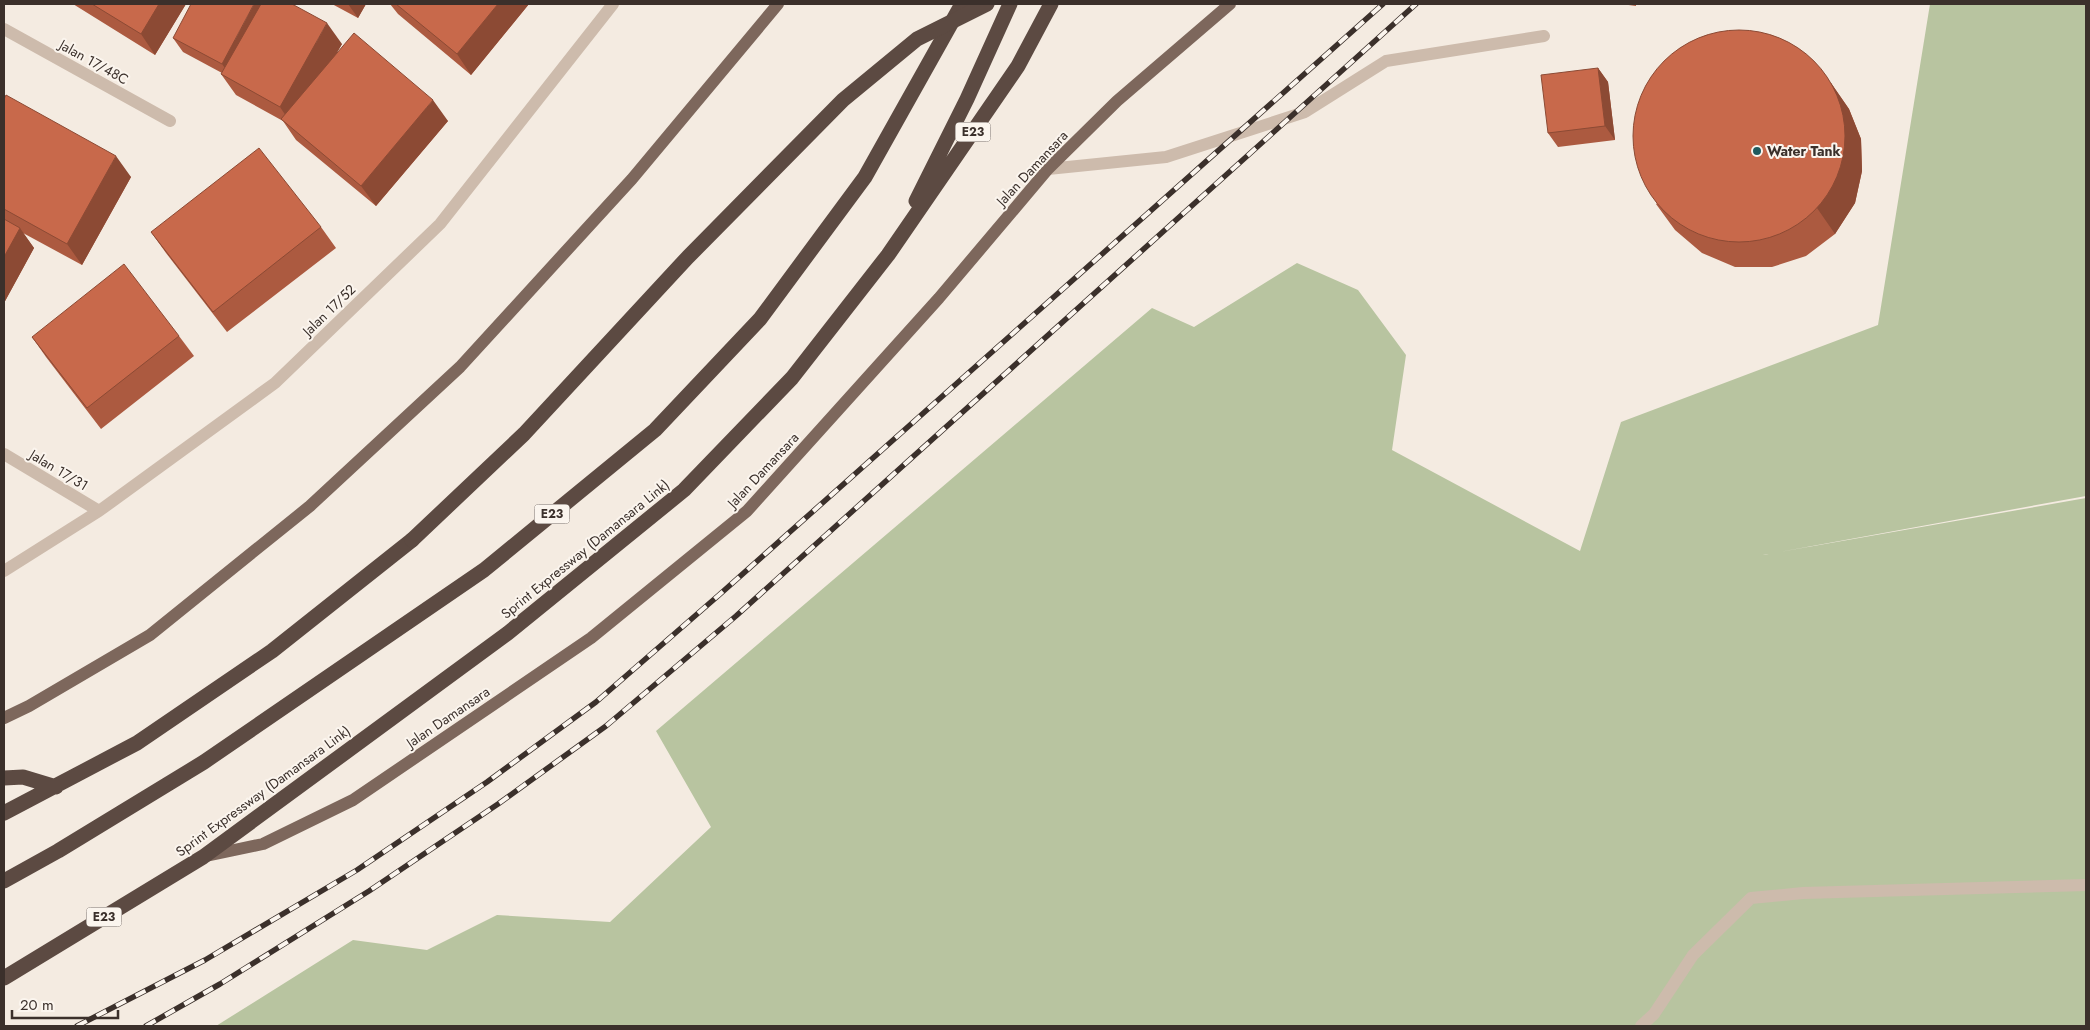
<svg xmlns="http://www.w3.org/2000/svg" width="2090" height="1030" font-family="Jost,sans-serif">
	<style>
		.green { fill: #b8c4a0 }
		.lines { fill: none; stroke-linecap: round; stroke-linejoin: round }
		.lane { stroke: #cdbbac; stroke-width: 12 }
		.street { stroke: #cdbbac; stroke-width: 12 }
		.primary { stroke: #7d675c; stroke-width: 12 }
		.highway { stroke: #5c4a42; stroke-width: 15 }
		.rail-casing { stroke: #3b302b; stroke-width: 5.5 }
		.rail { stroke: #fbf5ee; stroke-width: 4; stroke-dasharray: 11; stroke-linecap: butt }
		.highway-bridge { stroke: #5c4a42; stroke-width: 15 }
		.wall { fill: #ac5a40 }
		.shaded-wall { fill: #8c4a34 }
		.building { fill: #c8694b; stroke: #8c4a34 }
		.poi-dot { fill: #1f5a5e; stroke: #fbf5ee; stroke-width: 2 }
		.labels { text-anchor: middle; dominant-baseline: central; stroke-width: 4; stroke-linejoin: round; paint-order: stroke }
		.shield { fill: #fbf5ee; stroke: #756b66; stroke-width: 1 }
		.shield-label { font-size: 12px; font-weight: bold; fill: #3b302b }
		.street-label { font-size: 14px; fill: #3b302b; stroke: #fbf5ee }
		.poi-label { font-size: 14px; font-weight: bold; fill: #3b302b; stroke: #fbf5ee; text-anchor: start }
	</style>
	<rect width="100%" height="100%" fill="#f4ebe1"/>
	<!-- green -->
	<path class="green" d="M 1930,4 L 2086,4 L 2086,496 L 1763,555 L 2086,498 L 2086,1026 L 216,1026 L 353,940 L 427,950 L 497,915 L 610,922 L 711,827 L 656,731 L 1152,308 L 1194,327 L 1297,263 L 1358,290 L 1406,355 L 1392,450 L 1580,551 L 1621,422 L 1878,325 Z"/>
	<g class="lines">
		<!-- lane -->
		<path class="lane" d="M 1048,169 L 1166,157 L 1305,112 L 1386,61 L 1544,36
			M 1641,1026 L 1654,1014 L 1693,955 L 1751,898 L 1803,893 L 2086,885"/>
		<!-- street -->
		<path class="street" d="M 4,29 L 170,121
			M 4,454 L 99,511
			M 4,571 L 99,511 L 275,383 L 440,224 L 613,4"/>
		<!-- primary -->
		<path class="primary" d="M 4,718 L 29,706 L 150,635 L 310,506 L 460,367 L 632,179 L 778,4
			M 206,856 L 263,844 L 353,800 L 591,638 L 747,511 L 939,298 L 1048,169 L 1117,101 L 1230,4"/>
		<!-- highway -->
		<path class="highway" d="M 916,201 L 967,99 L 1010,4
			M 4,778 L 23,777 L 56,787
			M 4,813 L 137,743 L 272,651 L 412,540
			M 4,881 L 58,851 L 204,762 L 484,570 L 655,430 L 760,319 L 865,177 L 962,4
			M 4,978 L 203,857 L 508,633 L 684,490 L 792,378 L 888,255 L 1018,66 L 1051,4"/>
		<defs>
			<path id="rail" d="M 77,1026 L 205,960 L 357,870 L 487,782 L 596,702 L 719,595 L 1383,4
				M 146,1026 L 220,984 L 369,891 L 498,804 L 606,726 L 736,616 L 1416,4"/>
		</defs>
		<!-- rail casing -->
		<use href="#rail" class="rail-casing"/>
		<!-- rail -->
		<use href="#rail" class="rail"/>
		<!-- highway-bridge -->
		<path class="highway-bridge" d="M 412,540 L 524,434 L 688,257 L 843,100 L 917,39 L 987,4"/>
	</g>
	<!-- wall -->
	<path class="wall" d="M 73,4 L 186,4 L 155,55 Z
		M 332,4 L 366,4 L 358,18 Z
		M 390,4 L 529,4 L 471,75 L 398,14 Z
		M 1621,4 L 1636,4 L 1636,6 Z
		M 173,38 L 342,44 L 335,55 L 448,121 L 376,206 L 296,140 L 283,121 L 236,95 L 221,74 L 222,73 L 183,52 Z
		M 1598,68 L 1608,82 L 1615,140 L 1558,147 L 1548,133 Z
		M 1831,83 L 1849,109 L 1861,139 L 1862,171 L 1855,203 L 1835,234 L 1806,256 L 1772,267 L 1735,267 L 1702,253 L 1675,230 L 1656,204 Z
		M 4,99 L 131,177 L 82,265 L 23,233 L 34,248 L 4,303 Z
		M 321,227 L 336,248 L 227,332 L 166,253 L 151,232 Z
		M 179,336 L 194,356 L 101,429 L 46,357 L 32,337 Z"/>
	<!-- shaded-wall -->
	<path class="shaded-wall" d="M 159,4 L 186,4 L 155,55 L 141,34 Z
		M 254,4 L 268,4 L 232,78 L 222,64 Z
		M 348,4 L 366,4 L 358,18 Z
		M 498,4 L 529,4 L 471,75 L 457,54 Z
		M 327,23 L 342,44 L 294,128 L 280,107 Z
		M 1598,68 L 1608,82 L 1615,140 L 1605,126 Z
		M 1831,83 L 1849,109 L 1861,139 L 1862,171 L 1855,203 L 1835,234 L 1817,208 Z
		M 433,100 L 448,121 L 376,206 L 361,186 Z
		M 116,156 L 131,177 L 82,265 L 67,244 Z
		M 20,228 L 34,248 L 4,303 L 4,257 Z"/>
	<!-- building -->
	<path class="building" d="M 92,4 L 159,4 L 141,34 Z
		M 191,4 L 254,4 L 222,64 L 173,38 Z
		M 261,4 L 292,4 L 327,23 L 280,107 L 221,74 Z
		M 396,4 L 498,4 L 457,54 Z
		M1633 136a106 106 0 1 1 212 0a106 106 0 1 1-212 0Z
		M 354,33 L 433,100 L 361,186 L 281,119 Z
		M 1598,68 L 1605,126 L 1548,133 L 1541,75 Z
		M 6,95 L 116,156 L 67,244 L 4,209 L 4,99 Z
		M 259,148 L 321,227 L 213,312 L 151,232 Z
		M 4,219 L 20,228 L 4,257 Z
		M 124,264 L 179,336 L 87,408 L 32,337 Z"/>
	<!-- markers -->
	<circle class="poi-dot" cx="1757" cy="151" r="5"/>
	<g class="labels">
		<!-- shield labels -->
		<g class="shield">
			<rect x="955.5" y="122.5" width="35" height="19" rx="4"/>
			<rect x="534.5" y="504.5" width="35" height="19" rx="4"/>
			<rect x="86.5" y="907.5" width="35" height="19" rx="4"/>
		</g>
		<g class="shield-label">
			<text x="973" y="132">E23</text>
			<text x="552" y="514">E23</text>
			<text x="104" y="917">E23</text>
		</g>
		<!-- street labels -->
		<g class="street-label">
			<text transform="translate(94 62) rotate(29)">Jalan 17/48C</text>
			<text transform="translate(1032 168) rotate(-47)">Jalan Damansara</text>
			<text transform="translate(329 310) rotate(-44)">Jalan 17/52</text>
			<text transform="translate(59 470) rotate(31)">Jalan 17/31</text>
			<text transform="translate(763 470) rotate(-47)">Jalan Damansara</text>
			<text transform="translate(585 549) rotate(-39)">Sprint Expressway (Damansara Link)</text>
			<text transform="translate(448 717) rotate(-34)">Jalan Damansara</text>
			<text transform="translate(263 791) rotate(-36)">Sprint Expressway (Damansara Link)</text>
		</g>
		<!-- poi labels -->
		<g class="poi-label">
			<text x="1767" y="151">Water Tank</text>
		</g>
	</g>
	<!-- border -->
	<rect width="2090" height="1030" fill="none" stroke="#3b302b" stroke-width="10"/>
	<!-- scale -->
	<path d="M12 1010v8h106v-8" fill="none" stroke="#3b302b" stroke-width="2.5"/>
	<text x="20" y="1010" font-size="15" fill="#3b302b" stroke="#fbf5ee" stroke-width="4" paint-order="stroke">20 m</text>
</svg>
